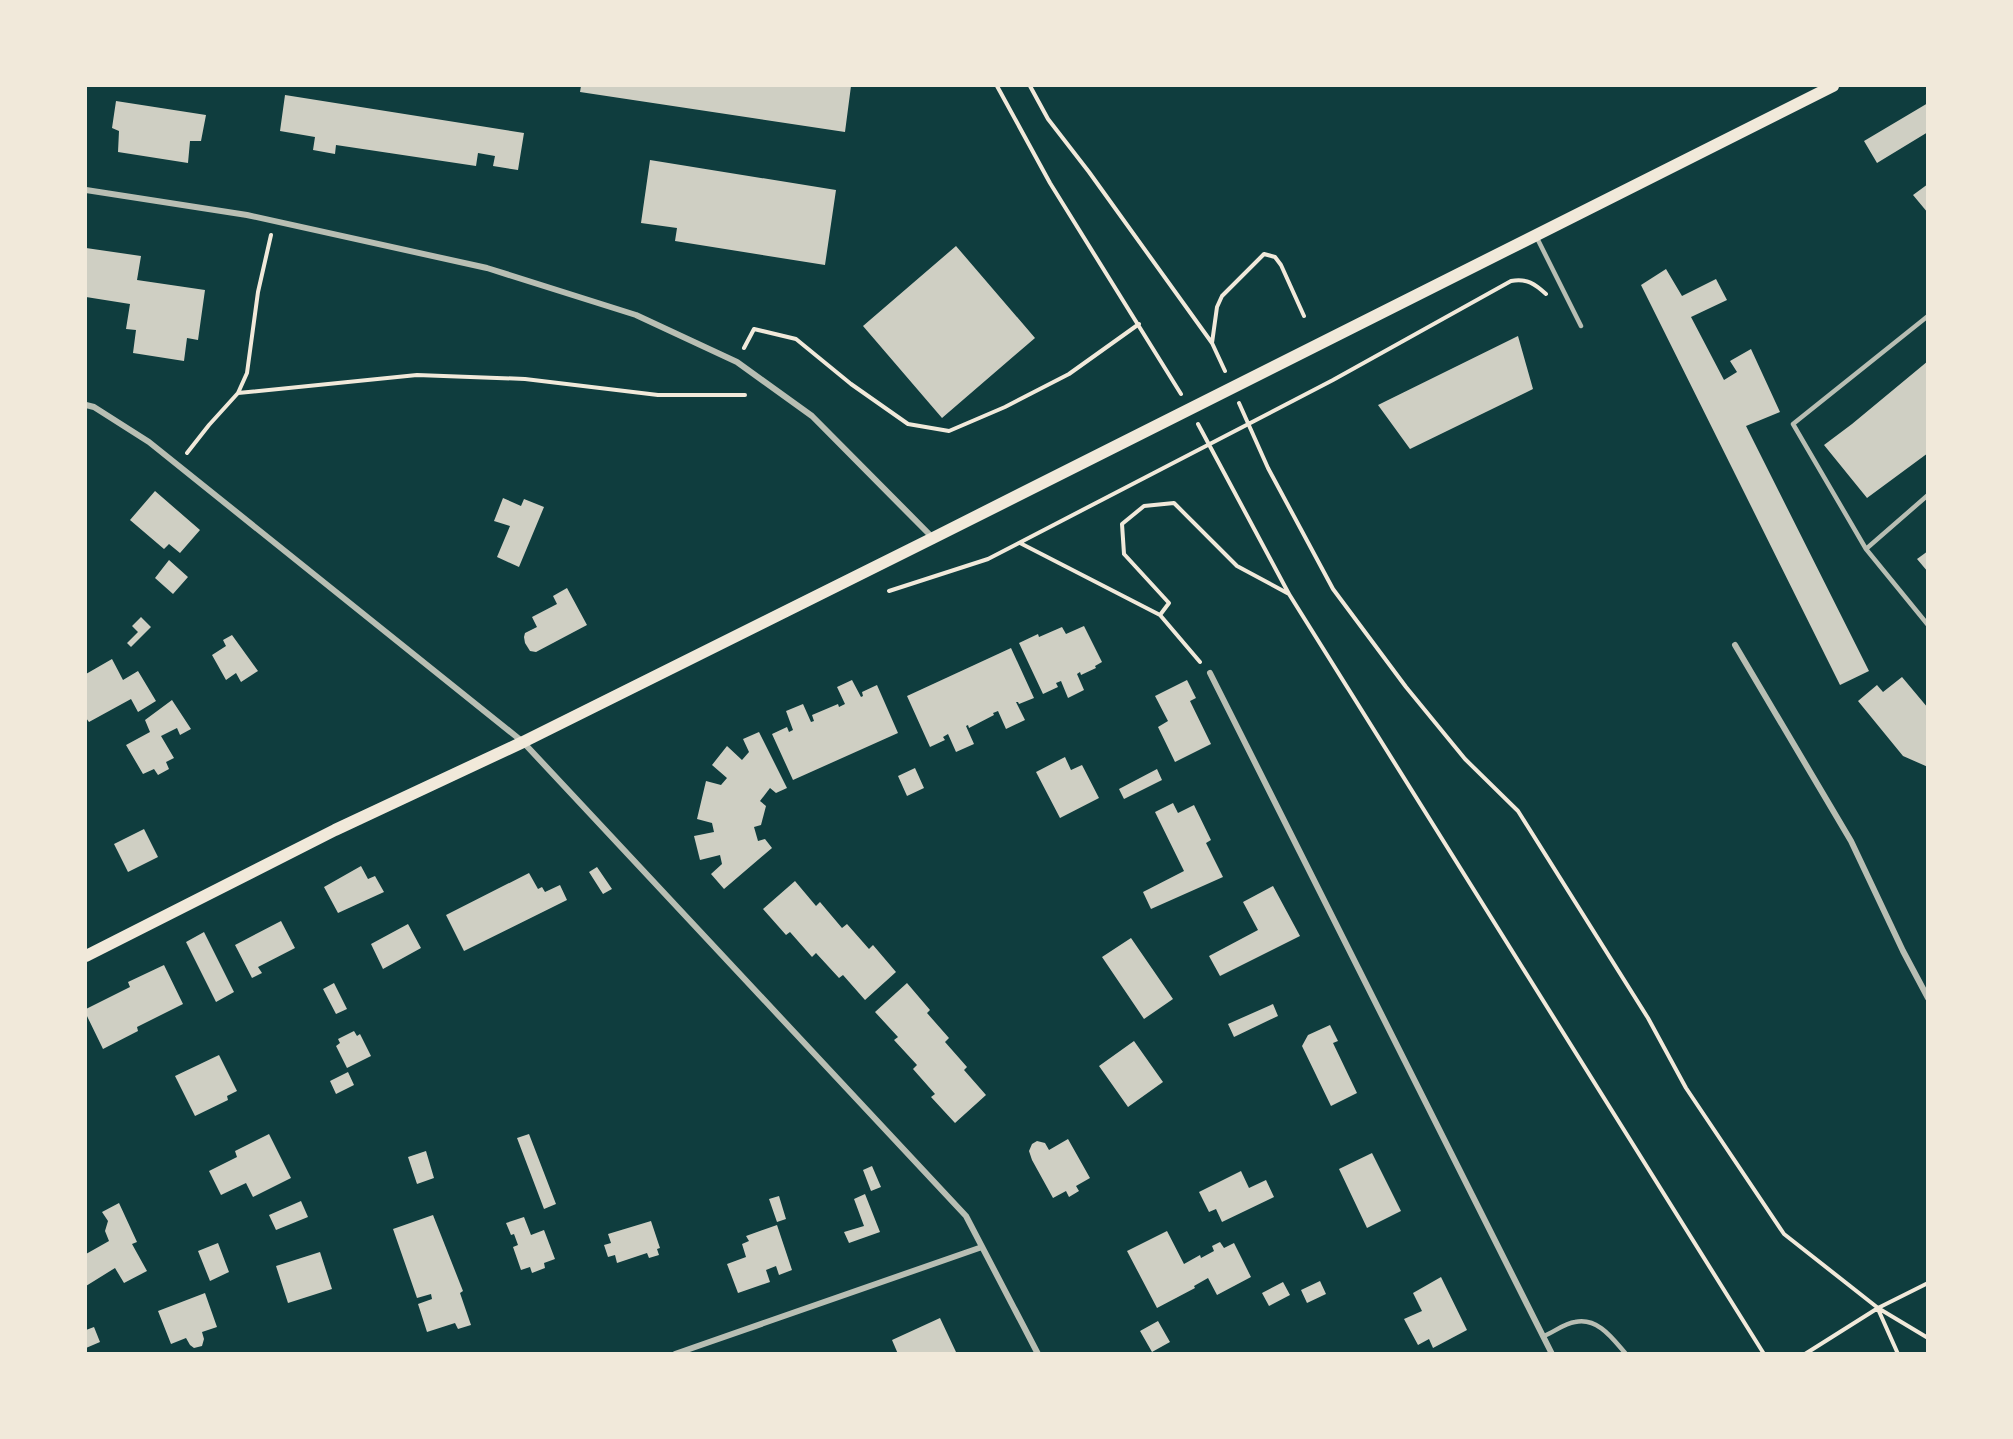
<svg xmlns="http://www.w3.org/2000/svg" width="2013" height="1439" font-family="Overpass,sans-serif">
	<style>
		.building { fill: #cfcfc3 }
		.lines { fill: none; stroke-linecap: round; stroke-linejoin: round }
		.path { stroke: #f1e9da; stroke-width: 4 }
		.service { stroke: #b8beb3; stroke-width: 4.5 }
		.minor { stroke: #b8beb3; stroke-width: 6 }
		.secondary { stroke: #f1e9da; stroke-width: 12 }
	</style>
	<rect width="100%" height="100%" fill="#0f3d3e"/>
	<!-- building -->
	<path class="building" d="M 581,86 L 851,86 L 845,132 L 580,92 Z
		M 285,95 L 524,133 L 518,170 L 493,166 L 495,156 L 478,153 L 476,166 L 336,145 L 335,154 L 313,150 L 315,137 L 280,131 Z
		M 116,101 L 206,115 L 201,141 L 190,141 L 188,163 L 118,152 L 119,131 L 112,128 Z
		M 1928,103 L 1928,132 L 1877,163 L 1864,141 Z
		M 650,160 L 836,190 L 825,265 L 675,241 L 677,228 L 641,223 Z
		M 1928,184 L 1928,213 L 1913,195 Z
		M 956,246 L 1035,338 L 942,418 L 863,326 Z
		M 86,248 L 141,256 L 137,280 L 205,290 L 198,340 L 187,338 L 184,361 L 133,353 L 136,330 L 126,329 L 130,304 L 86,297 Z
		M 1666,269 L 1682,296 L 1716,279 L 1727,300 L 1691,317 L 1724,380 L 1737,372 L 1730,361 L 1751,349 L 1780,412 L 1746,426 L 1869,671 L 1840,685 L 1641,285 Z
		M 1518,336 L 1533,389 L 1410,449 L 1378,405 Z
		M 1928,361 L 1928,453 L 1867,498 L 1824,445 L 1852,424 Z
		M 155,491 L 200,530 L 180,553 L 169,544 L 164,549 L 130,520 Z
		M 503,498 L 521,506 L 524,499 L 544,507 L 519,567 L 497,557 L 510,526 L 494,521 Z
		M 1928,551 L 1928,572 L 1917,559 Z
		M 169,560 L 188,577 L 173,594 L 155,578 Z
		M 567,588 L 587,625 L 536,652 L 530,651 L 525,643 L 524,637 L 525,633 L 537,627 L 532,617 L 557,604 L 553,596 Z
		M 141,617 L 151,627 L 131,647 L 127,643 L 138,632 L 132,626 Z
		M 1084,626 L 1102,662 L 1095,666 L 1096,668 L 1081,675 L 1080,672 L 1077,674 L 1084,690 L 1068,698 L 1061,681 L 1056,683 L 1058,687 L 1043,694 L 1019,643 L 1038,634 L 1039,637 L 1062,627 L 1066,634 Z
		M 232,635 L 258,671 L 241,682 L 236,673 L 226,680 L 212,655 L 226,646 L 223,640 Z
		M 1011,648 L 1034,698 L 1019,704 L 1018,702 L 1016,702 L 1025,720 L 1006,729 L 998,711 L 993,713 L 994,715 L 969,728 L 968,725 L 966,726 L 974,744 L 956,752 L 948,734 L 943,737 L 945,740 L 930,747 L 907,696 Z
		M 112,659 L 123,680 L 138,671 L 156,701 L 138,712 L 131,699 L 89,722 L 86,718 L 86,674 Z
		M 1902,677 L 1928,708 L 1928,767 L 1903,756 L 1858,701 L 1877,685 L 1883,692 Z
		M 852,680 L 861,697 L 863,696 L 862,692 L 877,685 L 898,733 L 793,780 L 772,734 L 787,727 L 789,732 L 793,730 L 786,711 L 803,704 L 811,722 L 814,721 L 812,715 L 838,704 L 839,707 L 845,704 L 837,687 Z
		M 1187,680 L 1196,698 L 1190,701 L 1211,744 L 1175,762 L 1158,727 L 1168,721 L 1155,696 Z
		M 172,700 L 191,729 L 180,735 L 177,728 L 161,736 L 174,758 L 166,762 L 169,769 L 158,775 L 154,769 L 143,774 L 126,745 L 150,732 L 145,720 Z
		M 759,732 L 787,788 L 776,793 L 770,788 L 760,801 L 766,806 L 761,825 L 754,827 L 758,841 L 765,839 L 772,848 L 724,889 L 711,874 L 722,864 L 720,855 L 700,860 L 694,836 L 714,832 L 712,823 L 697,819 L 706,781 L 721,785 L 727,778 L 712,765 L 727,746 L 742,760 L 749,752 L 743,739 Z
		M 1065,757 L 1071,770 L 1082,765 L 1099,798 L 1060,818 L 1036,772 Z
		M 915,768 L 924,788 L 907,796 L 898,776 Z
		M 1157,769 L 1162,780 L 1124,799 L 1119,789 Z
		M 1173,803 L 1178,813 L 1194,805 L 1211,840 L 1206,843 L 1223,877 L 1151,909 L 1143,892 L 1184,871 L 1155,812 Z
		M 144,829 L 158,857 L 128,872 L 114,844 Z
		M 361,866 L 368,879 L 375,876 L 384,892 L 338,913 L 324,887 Z
		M 597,867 L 612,889 L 603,894 L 589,872 Z
		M 529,873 L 538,889 L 542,887 L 545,892 L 560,885 L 567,900 L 464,951 L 446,915 Z
		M 795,881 L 816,906 L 820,902 L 842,928 L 847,924 L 869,949 L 873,945 L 896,972 L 865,1000 L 843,975 L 839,978 L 816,953 L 812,957 L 790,932 L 786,935 L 763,909 Z
		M 1273,886 L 1300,936 L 1220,976 L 1209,956 L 1258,930 L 1243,902 Z
		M 281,921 L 295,948 L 258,967 L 262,973 L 252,978 L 235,945 Z
		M 408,924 L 421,948 L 383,969 L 371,944 Z
		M 204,932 L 234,992 L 216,1002 L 186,942 Z
		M 1131,938 L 1173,999 L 1144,1019 L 1102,957 Z
		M 164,965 L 183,1004 L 137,1027 L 138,1031 L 103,1049 L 86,1014 L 86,1009 L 130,987 L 128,982 Z
		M 334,983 L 347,1009 L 336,1014 L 323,989 Z
		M 907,983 L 930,1010 L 927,1013 L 949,1038 L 945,1042 L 967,1067 L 964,1070 L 986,1095 L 955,1123 L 931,1097 L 935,1094 L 913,1069 L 917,1065 L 894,1040 L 898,1037 L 875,1012 Z
		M 1273,1004 L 1278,1016 L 1234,1037 L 1228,1024 Z
		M 1330,1025 L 1338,1041 L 1333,1043 L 1357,1093 L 1331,1106 L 1302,1046 L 1308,1035 Z
		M 354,1031 L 357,1036 L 360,1034 L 371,1056 L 347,1068 L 336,1046 L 340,1043 L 338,1039 Z
		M 1134,1041 L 1163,1082 L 1128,1107 L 1099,1066 Z
		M 219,1055 L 237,1091 L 227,1096 L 228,1100 L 195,1116 L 175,1076 Z
		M 348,1072 L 354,1085 L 336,1094 L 330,1081 Z
		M 269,1134 L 291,1178 L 253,1197 L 246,1183 L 221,1195 L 209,1171 L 237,1157 L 235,1151 Z
		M 529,1134 L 556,1204 L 544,1209 L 517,1138 Z
		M 1068,1139 L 1090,1178 L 1076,1186 L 1079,1191 L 1069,1197 L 1066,1191 L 1053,1198 L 1032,1160 L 1029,1151 L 1032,1144 L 1037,1141 L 1045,1143 L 1049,1150 Z
		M 426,1151 L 434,1178 L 417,1184 L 408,1157 Z
		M 1372,1153 L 1401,1211 L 1367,1228 L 1339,1169 Z
		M 872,1166 L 881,1187 L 871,1191 L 863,1170 Z
		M 1241,1171 L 1249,1188 L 1266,1180 L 1274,1197 L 1222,1222 L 1216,1209 L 1209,1212 L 1199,1192 Z
		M 865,1194 L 880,1232 L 849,1243 L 844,1232 L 864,1226 L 854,1199 Z
		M 779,1196 L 786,1219 L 777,1222 L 769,1199 Z
		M 301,1201 L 308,1217 L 276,1230 L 269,1215 Z
		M 119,1203 L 137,1242 L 132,1244 L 147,1271 L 124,1283 L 115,1268 L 86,1286 L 86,1254 L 109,1241 L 105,1231 L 108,1221 L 102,1212 Z
		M 433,1215 L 463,1291 L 460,1293 L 471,1325 L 458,1329 L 455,1323 L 427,1332 L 418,1304 L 432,1299 L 431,1294 L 417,1298 L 393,1229 Z
		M 524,1217 L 531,1235 L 544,1230 L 555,1259 L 544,1263 L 545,1268 L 532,1273 L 530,1267 L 521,1270 L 513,1247 L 518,1245 L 514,1234 L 511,1235 L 506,1223 Z
		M 651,1221 L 660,1248 L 657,1249 L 659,1255 L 649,1258 L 647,1253 L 617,1263 L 615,1255 L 608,1257 L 604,1245 L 611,1243 L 608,1234 Z
		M 777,1225 L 792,1270 L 779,1275 L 776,1266 L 766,1270 L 770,1282 L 738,1293 L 727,1264 L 746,1257 L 742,1244 L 749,1241 L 746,1236 Z
		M 1167,1231 L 1184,1264 L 1200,1255 L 1201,1258 L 1214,1251 L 1212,1246 L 1220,1242 L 1224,1248 L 1234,1243 L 1251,1277 L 1217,1295 L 1208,1278 L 1194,1286 L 1195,1288 L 1157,1308 L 1127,1251 Z
		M 218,1243 L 229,1272 L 210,1281 L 198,1251 Z
		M 320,1252 L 332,1289 L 288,1303 L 276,1266 Z
		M 1441,1277 L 1467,1330 L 1433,1348 L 1429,1339 L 1418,1345 L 1404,1319 L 1422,1311 L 1413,1293 Z
		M 1320,1281 L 1326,1294 L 1307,1303 L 1301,1290 Z
		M 1283,1282 L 1290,1295 L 1269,1306 L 1262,1293 Z
		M 205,1293 L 217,1327 L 202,1332 L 204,1339 L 202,1346 L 194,1348 L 190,1345 L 186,1338 L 171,1344 L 158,1311 Z
		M 940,1318 L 956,1352 L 898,1354 L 892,1340 Z
		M 1158,1321 L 1170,1342 L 1152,1352 L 1140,1331 Z
		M 94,1327 L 100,1342 L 86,1348 L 86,1330 Z"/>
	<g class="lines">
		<!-- path -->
		<path class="path" d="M 997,86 L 1050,183 L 1181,394
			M 1030,86 L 1048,119 L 1089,172 L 1212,343 L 1225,371
			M 1212,343 L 1217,307 L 1222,296 L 1264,254 L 1275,257 L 1281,265 L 1304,316
			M 744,348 L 754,329 L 796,339 L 851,384 L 908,424 L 949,431 L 1005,407 L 1069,374 L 1139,324
			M 238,393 L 417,375 L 525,379 L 658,395 L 745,395
			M 1239,403 L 1268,468 L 1333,589 L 1406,687 L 1465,759 L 1518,811 L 1648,1018 L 1686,1088 L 1784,1234 L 1878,1308 L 1928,1338
			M 1198,424 L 1289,594 L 1764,1354
			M 187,453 L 209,425 L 238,393 L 247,373 L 258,292 L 271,235
			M 1020,543 L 1160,615 L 1169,603 L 1124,554 L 1122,524 L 1144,506 L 1174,503 L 1237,566 L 1289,594
			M 889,591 L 988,559 L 1333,380 L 1511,281 C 1527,278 1535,284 1546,294
			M 1160,615 L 1200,662
			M 1878,1309 L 1898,1354
			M 1805,1354 L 1878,1308 L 1928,1283"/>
		<!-- service -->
		<path class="service" d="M 1537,238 L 1581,326
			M 1928,316 L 1793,424 L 1866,549 L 1928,495
			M 1866,549 L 1928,625
			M 1544,1336 C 1554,1332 1565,1323 1575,1322 C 1598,1317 1613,1339 1626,1354"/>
		<!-- minor -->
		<path class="minor" d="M 86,190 L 247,215 L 487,268 L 636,315 L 737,362 L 812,416 L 933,538
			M 86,405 L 94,407 L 149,442 L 523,742 L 966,1216 L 1038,1354
			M 1735,645 L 1851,841 L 1903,951 L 1928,998
			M 1210,673 L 1552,1354
			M 675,1354 L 982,1247"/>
		<!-- secondary -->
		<path class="secondary" d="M 86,956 L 335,830 L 523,742 L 933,538 L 1833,86"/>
	</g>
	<!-- border -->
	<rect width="2013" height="1439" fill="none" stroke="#f1e9da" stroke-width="174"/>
</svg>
